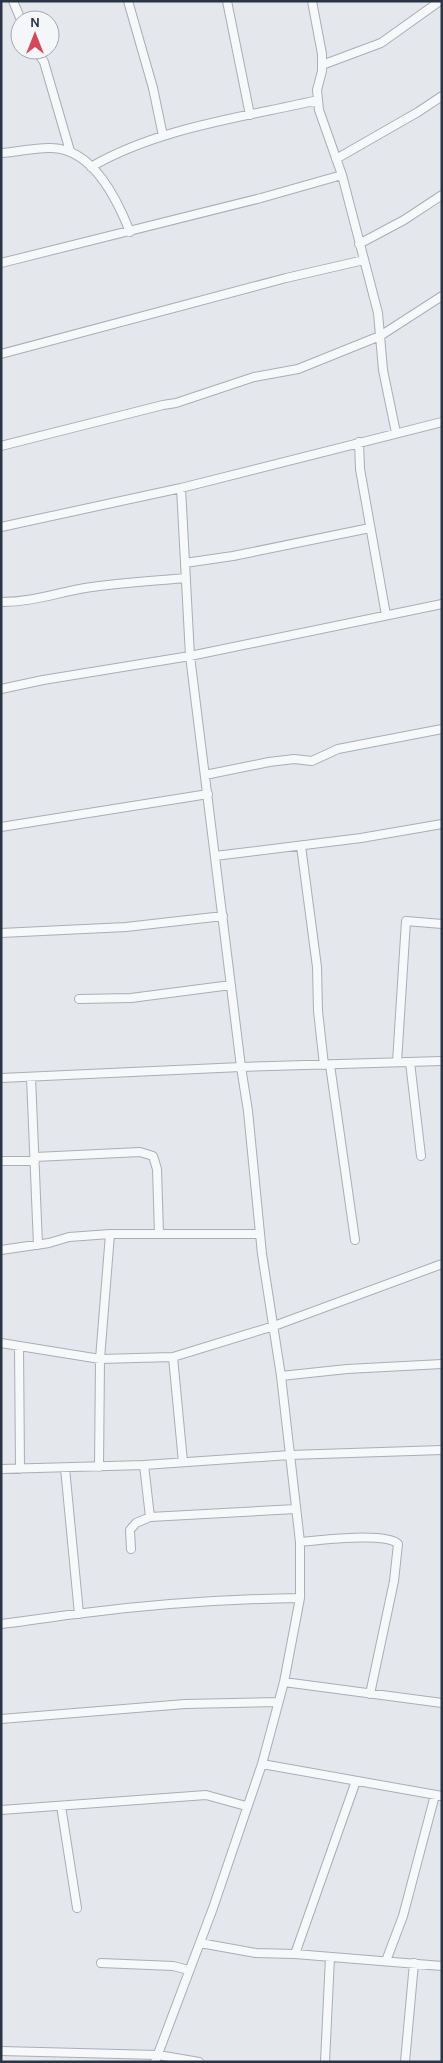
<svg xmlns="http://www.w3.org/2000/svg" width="443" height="2063" font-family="Karla,sans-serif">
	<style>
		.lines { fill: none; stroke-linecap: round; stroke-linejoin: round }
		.minor-casing { stroke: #a9aeb7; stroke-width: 10 }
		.minor { stroke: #f7f8fa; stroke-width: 8 }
	</style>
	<rect width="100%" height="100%" fill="#e4e7ec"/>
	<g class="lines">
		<defs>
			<path id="minor" d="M 13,1 L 21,20
				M 128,1 L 153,88 L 163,136
				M 227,1 L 250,115
				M 312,1 L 322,54 L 322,71 L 317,90 L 319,110 L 342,175 L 378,313 L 383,370 L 396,433
				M 36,50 L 44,62 L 70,151
				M 322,65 L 381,43 L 440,1
				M 1,153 C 18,152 36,147 52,148 C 93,149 117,199 130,232
				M 336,159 L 418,112 L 442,96
				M 91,167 C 157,128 244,117 318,100
				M 359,244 L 404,220 L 442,195
				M 1,263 L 261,198 L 342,175
				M 1,354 L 286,278 L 364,260
				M 359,442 L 360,469 L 386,615
				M 1,446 L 163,405 L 176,403 L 254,377 L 298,369 L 380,336 L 442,296
				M 1,527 L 181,488 L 442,422
				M 185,563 L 233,556 L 370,528
				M 1,602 C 33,602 56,593 85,588 C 119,583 152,581 186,578
				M 1,689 L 43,680 L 190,656 L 442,604
				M 205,775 L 269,762 L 294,759 L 312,761 L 338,749 L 442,729
				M 1,827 L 208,794
				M 301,846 L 317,967 L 318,1011 L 324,1065
				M 215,856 L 361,838 L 442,824
				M 1,933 L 126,927 L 223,916
				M 79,999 L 131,998 L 231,985
				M 397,1062 L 406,921 L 442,924
				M 410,1062 L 421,1156
				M 330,1065 L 355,1240
				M 31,1077 L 38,1245
				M 1,1078 L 241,1067 L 442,1061
				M 35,1157 L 140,1152 L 153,1156 L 157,1169 L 159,1234
				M 1,1161 L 35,1161
				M 1,1250 L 49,1243 L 69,1237 L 110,1234 L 260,1234
				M 1,1343 L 100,1359 L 173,1357 L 274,1326 L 442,1264
				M 19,1346 L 20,1469
				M 173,1357 L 183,1462
				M 281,1376 L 347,1369 L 442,1364
				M 144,1465 L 150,1517
				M 99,1467 L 100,1359 L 110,1234
				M 65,1468 L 79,1614
				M 1,1469 L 144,1465 L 290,1455 L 442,1450
				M 300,1542 C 319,1540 386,1532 398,1544 L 394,1581 L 370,1694
				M 131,1549 L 130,1530 L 136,1523 L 150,1517 L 296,1509
				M 1,1624 C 29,1621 56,1616 84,1613 C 155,1604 228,1599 300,1598
				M 284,1682 L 442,1703
				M 1,1719 L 185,1704 L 278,1702
				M 262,1764 L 442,1796
				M 61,1806 L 77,1908
				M 1,1810 L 206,1795 L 246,1806
				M 200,1943 L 256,1953 L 295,1954 L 442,1966
				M 295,1954 L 356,1781
				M 386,1961 L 403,1916 L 435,1795
				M 101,1963 L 173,1966 L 189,1970
				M 1,2051 L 158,2055 L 199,2062
				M 155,2062 L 213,1908 L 262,1764 L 284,1682 L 300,1598 L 300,1542 L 281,1376 L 262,1254 L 248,1111 L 241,1067 L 190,656 L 181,488
				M 325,2062 L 330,1957
				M 405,2062 L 414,1963"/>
		</defs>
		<!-- minor casing -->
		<use href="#minor" class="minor-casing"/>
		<!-- minor -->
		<use href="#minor" class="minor"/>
	</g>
	<!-- border -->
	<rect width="443" height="2063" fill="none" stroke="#2b3445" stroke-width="5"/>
	<!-- north arrow -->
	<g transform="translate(35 35)"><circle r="24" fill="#f4f6f9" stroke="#a4a8b1"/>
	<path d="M0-4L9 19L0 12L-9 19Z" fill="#d1495b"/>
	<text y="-8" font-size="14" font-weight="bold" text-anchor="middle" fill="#2b3445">N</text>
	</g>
</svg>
